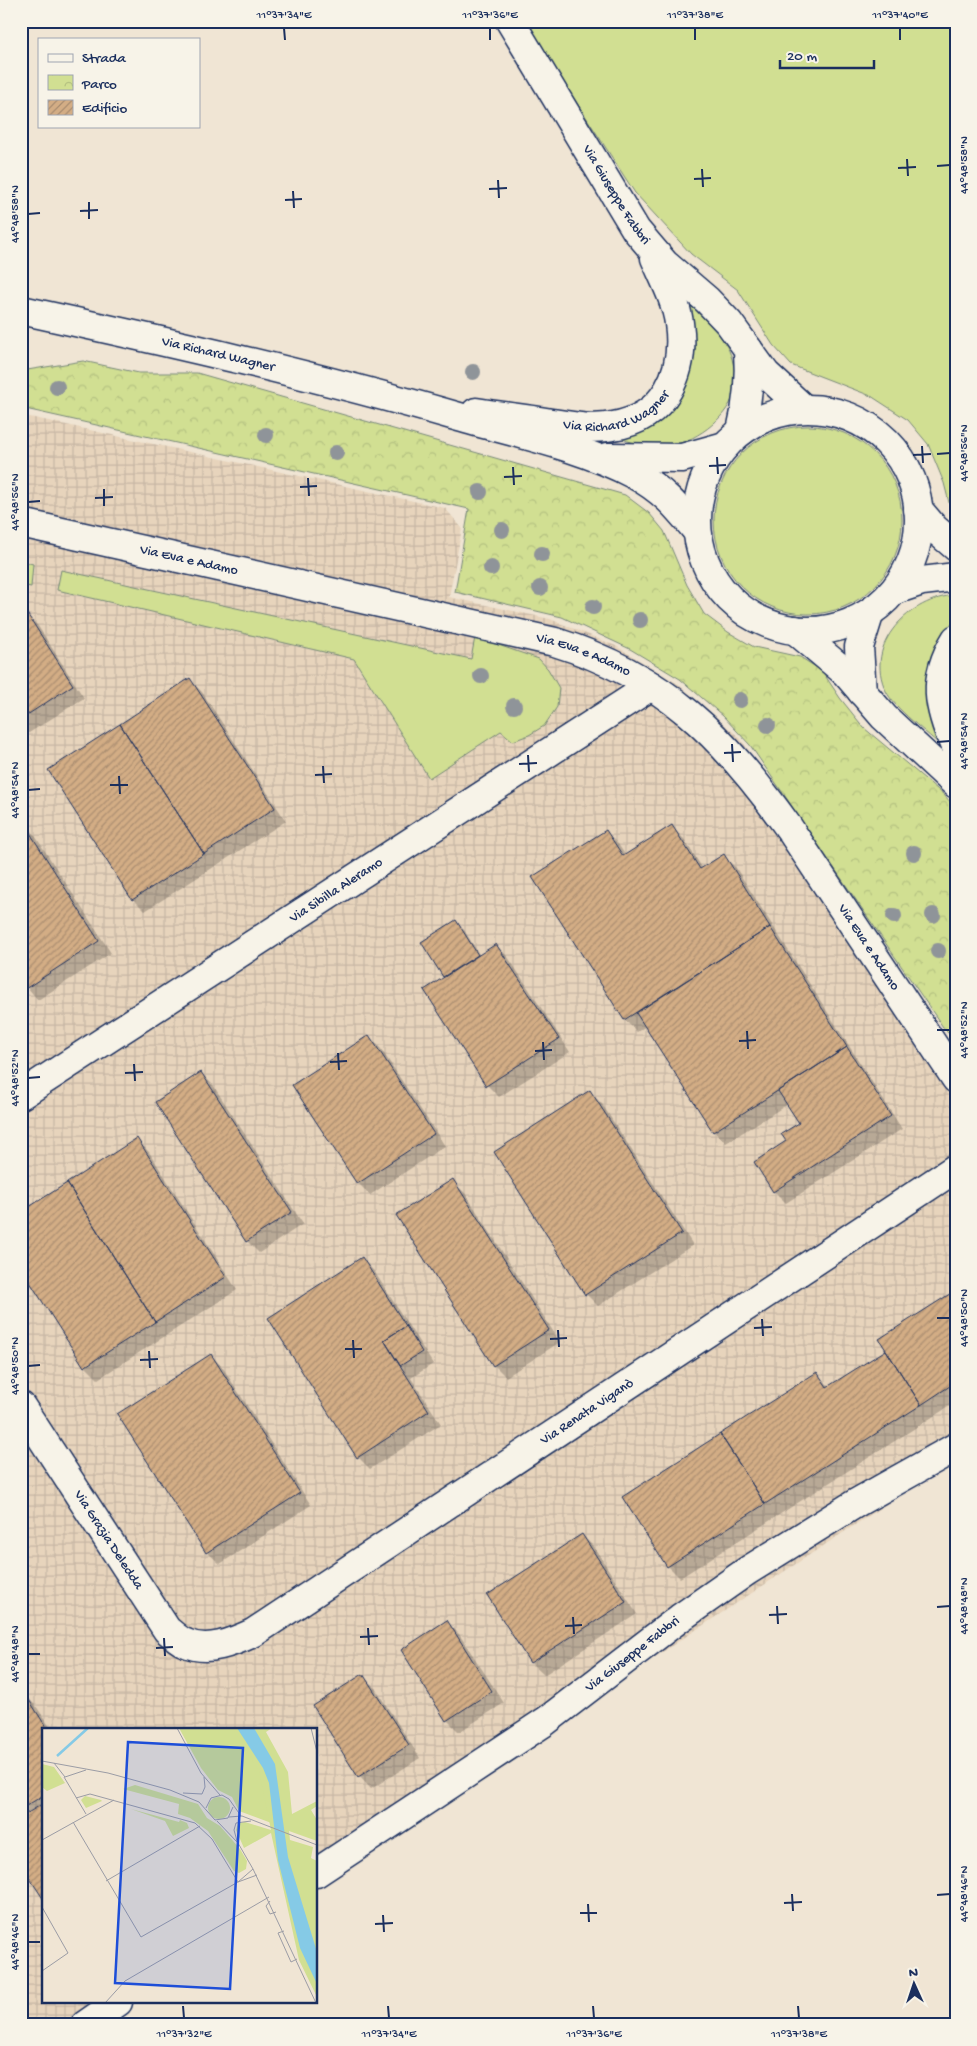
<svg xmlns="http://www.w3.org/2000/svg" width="977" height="2046" font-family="'Gochi Hand',sans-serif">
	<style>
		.industrial { fill: url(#industrial-grid) }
		.green { fill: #d1df92; stroke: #768778 }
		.park { fill: url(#park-crowns); stroke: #768778 }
		.shadow { fill: #0003 }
		.building { fill: url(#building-hatch); stroke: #1b2f5e }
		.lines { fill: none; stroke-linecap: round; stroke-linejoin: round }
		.minor-casing { stroke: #1b2f5e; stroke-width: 31 }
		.major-casing { stroke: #1b2f5e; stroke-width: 31 }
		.minor { stroke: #f7f3e8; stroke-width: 28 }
		.major { stroke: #f7f3e8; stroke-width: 28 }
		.tree { fill: #8f9499 }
		.ticks { fill: none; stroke: #1b2f5e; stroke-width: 2 }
		.labels { text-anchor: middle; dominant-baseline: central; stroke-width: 4; stroke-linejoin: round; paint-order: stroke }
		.street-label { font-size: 14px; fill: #1b2f5e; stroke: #f7f3e8 }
		.inset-river { fill: none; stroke: #85cae6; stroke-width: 2.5 }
		.inset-road { fill: none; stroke: #9b9ca5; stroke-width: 1 }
		.view { fill: #1d4ed8; fill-opacity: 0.15; stroke: #1d4ed8; stroke-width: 2.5 }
		.inset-edge { fill: none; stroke: #1b2f5e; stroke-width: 2.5 }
		.neatline { fill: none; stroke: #1b2f5e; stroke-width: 2 }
		.ticks-label { font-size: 12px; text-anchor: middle; fill: #1b2f5e }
	</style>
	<defs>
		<pattern id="industrial-grid" width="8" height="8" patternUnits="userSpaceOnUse" patternTransform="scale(1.25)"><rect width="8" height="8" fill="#e7d4bc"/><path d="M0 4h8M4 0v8" fill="none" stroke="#c6b6a4"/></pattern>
		<pattern id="park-crowns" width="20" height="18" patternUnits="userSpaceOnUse" patternTransform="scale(1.25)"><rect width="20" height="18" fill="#d1df92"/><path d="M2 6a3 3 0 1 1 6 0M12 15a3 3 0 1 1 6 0" fill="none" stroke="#b3c080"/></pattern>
		<pattern id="building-hatch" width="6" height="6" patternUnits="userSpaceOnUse" patternTransform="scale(1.25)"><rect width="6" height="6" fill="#d3ad85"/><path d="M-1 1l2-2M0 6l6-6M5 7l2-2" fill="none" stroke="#aa8d70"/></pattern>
	</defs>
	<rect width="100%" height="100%" fill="#f0e5d4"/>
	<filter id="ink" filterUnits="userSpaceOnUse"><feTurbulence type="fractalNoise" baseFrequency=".02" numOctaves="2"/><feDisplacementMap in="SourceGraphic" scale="10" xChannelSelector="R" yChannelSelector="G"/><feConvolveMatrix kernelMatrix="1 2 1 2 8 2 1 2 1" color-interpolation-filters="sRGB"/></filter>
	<g filter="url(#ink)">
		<!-- industrial -->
		<path class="industrial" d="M 21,415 L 445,508 L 462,528 L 449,597 L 550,619 L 616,646 L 678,684 L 740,738 L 946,1045 L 956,1063 L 956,1458 L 316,1881 L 316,1730 L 44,1730 L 44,2002 L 132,2002 L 98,2025 L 21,2025 Z"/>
		<!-- green -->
		<path class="green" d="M 524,21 L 956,21 L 956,521 L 953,518 L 944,483 L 928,444 L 908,420 L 871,396 L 791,365 L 773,345 L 738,290 L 691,254 L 635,193 Z
			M 685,300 C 701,316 726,336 732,359 C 735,370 737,384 734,394 C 726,420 693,443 667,446 C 648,448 632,443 615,436 L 682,390 L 693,364 L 695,349 L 693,320 Z
			M714 520a94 94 0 1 1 188 0a94 94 0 1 1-188 0Z
			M 21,561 L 33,564 L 31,587 L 21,585 Z
			M 61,570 L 471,659 L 475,637 L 539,659 L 548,669 L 559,688 L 557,707 L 544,726 L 529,735 L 513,741 L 501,731 L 429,778 L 354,659 L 57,590 Z
			M 956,595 L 956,619 L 939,641 L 933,655 L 930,670 L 944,748 C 928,734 894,708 886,691 C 863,644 910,598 956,595 Z"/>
		<!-- park -->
		<path class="park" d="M 83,361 L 139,373 L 197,373 L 625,495 L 649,513 L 664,531 L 687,585 L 704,614 L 728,632 L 754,647 L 800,657 L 822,671 L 840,698 L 864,728 L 943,794 L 956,808 L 956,1041 L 945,1030 L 750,745 L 723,716 L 680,679 L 630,649 L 562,617 L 455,592 L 469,509 L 21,408 L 21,371 Z"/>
		<!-- shadow -->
		<path class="shadow" d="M 21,613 L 26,614 L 38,626 L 84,698 L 21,738 Z
			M 190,680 L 202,692 L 286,821 L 145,911 L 133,899 L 50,770 Z
			M 21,814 L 111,953 L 38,1000 L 21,980 Z
			M 672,827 L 684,839 L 703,869 L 723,856 L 736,868 L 902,1129 L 786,1203 L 774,1191 L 788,1142 L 800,1124 L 788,1104 L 726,1143 L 714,1131 L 646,1026 L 637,1032 L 625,1020 L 534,877 L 606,832 L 618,844 L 626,856 Z
			M 455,921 L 464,930 L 480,956 L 496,945 L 508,957 L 570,1052 L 499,1097 L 487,1085 L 446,978 L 423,942 Z
			M 369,1036 L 381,1049 L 445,1146 L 370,1195 L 358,1183 Z
			M 201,1073 L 213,1085 L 303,1224 L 259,1253 L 247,1241 Z
			M 590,1092 L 602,1104 L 693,1245 L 598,1306 L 586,1294 Z
			M 137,1140 L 149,1152 L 237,1290 L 98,1379 L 85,1366 L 21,1266 Z
			M 452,1181 L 465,1193 L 560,1342 L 506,1377 L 494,1365 Z
			M 362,1259 L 374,1271 L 433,1364 L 411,1378 L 441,1424 L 370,1469 L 358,1457 Z
			M 956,1291 L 956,1402 L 680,1578 L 668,1566 L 817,1374 L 830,1387 L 887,1350 Z
			M 211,1355 L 223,1368 L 311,1505 L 220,1564 L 207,1552 Z
			M 582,1535 L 594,1547 L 637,1614 L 544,1675 L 531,1663 L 488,1595 Z
			M 447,1622 L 459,1634 L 504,1703 L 459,1732 L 447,1720 Z
			M 363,1676 L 375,1688 L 420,1758 L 371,1789 L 359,1776 Z
			M 24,1694 L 36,1706 L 52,1730 L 44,1730 L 44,1898 L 21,1862 L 21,1695 Z"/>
		<!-- building -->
		<path class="building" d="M 21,611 L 26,612 L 73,685 L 21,719 Z
			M 190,678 L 275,808 L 204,854 L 120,724 Z
			M 120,724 L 204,854 L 132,900 L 48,770 Z
			M 21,819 L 99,941 L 25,989 L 21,983 Z
			M 672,825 L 700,869 L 724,854 L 770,927 L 624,1020 L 532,877 L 606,830 L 623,856 Z
			M 456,920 L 478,955 L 443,977 L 421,942 Z
			M 770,927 L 847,1047 L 713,1132 L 636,1013 Z
			M 496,944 L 559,1039 L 486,1086 L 424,990 Z
			M 369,1035 L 434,1134 L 357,1184 L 292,1085 Z
			M 847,1047 L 891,1116 L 773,1192 L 754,1162 L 786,1141 L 781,1134 L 799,1123 L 778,1091 Z
			M 201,1072 L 292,1212 L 246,1242 L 155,1102 Z
			M 590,1090 L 682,1233 L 585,1295 L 494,1152 Z
			M 137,1138 L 226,1277 L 155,1322 L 67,1183 Z
			M 453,1179 L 549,1330 L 493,1366 L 396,1215 Z
			M 67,1183 L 155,1322 L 84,1367 L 21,1268 L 21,1212 Z
			M 362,1257 L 406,1326 L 384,1340 L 429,1411 L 357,1458 L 268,1318 Z
			M 956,1290 L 956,1382 L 921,1405 L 879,1339 Z
			M 406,1326 L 422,1352 L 400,1366 L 384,1340 Z
			M 886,1350 L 921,1405 L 765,1504 L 720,1434 L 817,1372 L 827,1387 Z
			M 211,1354 L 300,1493 L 206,1553 L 117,1414 Z
			M 720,1434 L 765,1504 L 667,1567 L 622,1497 Z
			M 582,1534 L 626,1602 L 530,1663 L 487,1595 Z
			M 447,1620 L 492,1691 L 446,1721 L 401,1650 Z
			M 363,1674 L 409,1745 L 358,1777 L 313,1706 Z
			M 24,1692 L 48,1730 L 44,1730 L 44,1795 L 21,1809 L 21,1694 Z
			M 44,1803 L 44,1900 L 21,1865 L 21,1817 Z"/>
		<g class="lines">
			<defs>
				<g id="minor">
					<path id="s1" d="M 510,21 L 636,230 L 665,264 L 707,300 L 729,323 L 766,374 L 803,408"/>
					<path id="s2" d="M 476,412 C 502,416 527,419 552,423 C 572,426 593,430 613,426 C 665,418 686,372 679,323 C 676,301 664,279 655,258"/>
					<path d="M 741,431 C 748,403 750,377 748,349"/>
					<path id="s3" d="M 21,523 L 555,642 C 665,676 724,737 789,828 L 956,1079"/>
					<path d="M 795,630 L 846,673 L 884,717 L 956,784"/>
					<path d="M 956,639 C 931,679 938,708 956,749"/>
					<path d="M 862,692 L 859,647 L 870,612"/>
					<path id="s4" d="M 21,1095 L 651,686"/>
					<path id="s5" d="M 21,1406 L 167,1630 C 173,1634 179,1641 186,1643 C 208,1653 233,1642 253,1633 L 956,1168"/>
					<path id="s6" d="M 316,1873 L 546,1721 L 680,1618 L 747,1571 L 858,1502 L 956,1447"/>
					<path d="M 85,2025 L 118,2002"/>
				</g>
				<g id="major">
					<path id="s7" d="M 21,310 C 168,342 314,375 459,417 C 518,434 580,446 635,475 C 663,490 676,506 696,530"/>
					<circle cx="808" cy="520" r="111"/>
					<path d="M 608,457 L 682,458 L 725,446"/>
					<path d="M 918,509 L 935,529 L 956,547"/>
					<path d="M 895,590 L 922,581 L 956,577"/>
				</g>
			</defs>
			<!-- minor casing -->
			<use href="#minor" class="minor-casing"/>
			<!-- major casing -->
			<use href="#major" class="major-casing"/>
			<!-- minor -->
			<use href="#minor" class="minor"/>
			<!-- major -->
			<use href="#major" class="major"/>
		</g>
		<!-- trees -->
		<g class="tree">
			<circle cx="473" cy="372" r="8"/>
			<circle cx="57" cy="387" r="8"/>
			<circle cx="266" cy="435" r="8"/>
			<circle cx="336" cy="453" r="8"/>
			<circle cx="480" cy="492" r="8"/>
			<circle cx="502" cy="530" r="8"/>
			<circle cx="542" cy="554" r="8"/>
			<circle cx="491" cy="568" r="8"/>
			<circle cx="540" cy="588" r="8"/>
			<circle cx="593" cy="607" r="8"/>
			<circle cx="640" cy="620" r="8"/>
			<circle cx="481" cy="676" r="8"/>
			<circle cx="740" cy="700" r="8"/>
			<circle cx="514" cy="706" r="8"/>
			<circle cx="768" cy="725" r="8"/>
			<circle cx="914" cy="853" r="8"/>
			<circle cx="933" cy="915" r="8"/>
			<circle cx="894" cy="916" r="8"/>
			<circle cx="938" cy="951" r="8"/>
		</g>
	</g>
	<!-- ticks -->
	<path class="ticks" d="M 284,28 L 285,40M 490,28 L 490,40M 695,28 L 695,40M 900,28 L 900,40M 907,159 L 908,176M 937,166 L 950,165M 898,168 L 916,167M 702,169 L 703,187M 694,179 L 711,178M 498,180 L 499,198M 489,189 L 507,188M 293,191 L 294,208M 285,200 L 302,199M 89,202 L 89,219M 80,211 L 98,210M 28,214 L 40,213M 922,446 L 923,463M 937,454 L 950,453M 913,455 L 931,454M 717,457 L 718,474M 709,466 L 726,465M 513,467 L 514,485M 504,477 L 522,476M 308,478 L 309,496M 300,487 L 317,486M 104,489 L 104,506M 95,498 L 113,497M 28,502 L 40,501M 937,742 L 950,741M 732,744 L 733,762M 724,753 L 741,752M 528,755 L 529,772M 519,764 L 537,763M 323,766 L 324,783M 315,775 L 332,774M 119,776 L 120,794M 110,785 L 128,785M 28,790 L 40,789M 937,1030 L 950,1030M 747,1031 L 748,1049M 739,1041 L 756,1040M 543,1042 L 544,1060M 535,1051 L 552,1050M 338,1053 L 339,1070M 330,1062 L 347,1061M 134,1064 L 135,1081M 125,1073 L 143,1072M 28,1078 L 40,1077M 937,1318 L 950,1318M 762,1319 L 763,1336M 754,1328 L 772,1327M 558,1330 L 559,1347M 550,1339 L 567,1338M 353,1340 L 354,1358M 345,1349 L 362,1349M 149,1351 L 150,1368M 140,1360 L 158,1359M 28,1366 L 40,1365M 777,1606 L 778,1624M 937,1607 L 950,1606M 769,1615 L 787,1614M 573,1617 L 574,1634M 565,1626 L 582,1625M 368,1628 L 369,1645M 360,1637 L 378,1636M 164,1638 L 165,1656M 156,1648 L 173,1647M 28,1654 L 40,1654M 792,1894 L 793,1911M 937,1895 L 950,1894M 784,1903 L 802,1902M 588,1904 L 589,1922M 580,1913 L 597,1913M 383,1915 L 384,1932M 375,1924 L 393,1923M 28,1942 L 40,1942M 183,2006 L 184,2018M 388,2006 L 389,2018M 593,2006 L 594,2018M 798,2006 L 799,2018"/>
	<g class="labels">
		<!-- street labels -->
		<g class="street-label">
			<text stroke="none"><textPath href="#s1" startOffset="204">Via Giuseppe Fabbri</textPath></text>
			<text stroke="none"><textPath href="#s7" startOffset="202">Via Richard Wagner</textPath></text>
			<text stroke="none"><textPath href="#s2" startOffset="146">Via Richard Wagner</textPath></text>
			<text stroke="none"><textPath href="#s3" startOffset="172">Via Eva e Adamo</textPath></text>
			<text stroke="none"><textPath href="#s3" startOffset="578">Via Eva e Adamo</textPath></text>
			<text stroke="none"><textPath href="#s4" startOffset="376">Via Sibilla Aleramo</textPath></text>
			<text stroke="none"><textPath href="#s3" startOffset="996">Via Eva e Adamo</textPath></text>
			<text stroke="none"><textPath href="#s5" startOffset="761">Via Renata Viganò</textPath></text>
			<text stroke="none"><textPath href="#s5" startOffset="160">Via Grazia Deledda</textPath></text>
			<text stroke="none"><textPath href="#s6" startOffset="385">Via Giuseppe Fabbri</textPath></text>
		</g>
	</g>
	<!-- overview -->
	<g transform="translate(42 1728)">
		<rect width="275" height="275" fill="#f0e5d4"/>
		<path d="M 137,0 L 194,0 L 220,39 L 232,96 L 197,83 L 190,69 L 176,62 L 159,40 ZM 43,68 L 59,72 L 60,73 L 44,80 L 39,72 ZM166 80a11 11 0 1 1 22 0a11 11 0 1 1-22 0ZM 89,81 L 137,94 L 138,92 L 145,95 L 147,100 L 131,108 L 123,93 Z" fill="#d1df92"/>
		<path d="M 190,0 L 230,0 L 224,4 L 246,44 L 250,86 L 275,73 L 275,78 L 269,82 L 275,92 L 275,113 L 247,103 L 248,112 L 271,119 L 269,130 L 275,133 L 275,269 L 257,232 L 229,105 L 202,120 L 194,102 L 196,95 L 203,94 L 229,102 L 217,43 ZM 0,36 L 12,39 L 23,55 L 5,63 L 0,59 ZM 93,57 L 156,76 L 165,90 L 178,98 L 198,121 L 205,133 L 204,141 L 197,145 L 192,143 L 166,103 L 148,90 L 136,86 L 137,76 L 81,61 Z" fill="#d1df92"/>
		<path d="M 195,0 L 212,0 L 233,36 L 246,129 L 275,224 L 275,256 L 258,220 L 236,132 L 227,55 L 221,40 Z" fill="#85cae6"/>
		<path class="inset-river" d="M 15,28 L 46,0"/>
		<path class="inset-road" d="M 135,0 L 159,45 L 178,67M 269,0 L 275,24M 0,33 L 66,45 L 128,62 L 157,74 L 173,92 L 186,90 L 191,79M 12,35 L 23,49 L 44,42M 22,49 L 44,86M 141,65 L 160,66 L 163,59 L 162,49M 34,70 L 48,66 L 153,95 L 170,111 L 196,154M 164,80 L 169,70 L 180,67 L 187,71 L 199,88M 187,89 L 200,88 L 275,117M 175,93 L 196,115 L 211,141 L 274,275M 31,94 L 99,209 L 196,154 L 215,147M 0,112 L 72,72M 195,113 L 192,102 L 194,95 L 209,93M 64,153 L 158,98M 196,154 L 211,141M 228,173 L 224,178 L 228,186 L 234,184M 0,179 L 26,225 L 0,243M 242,203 L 236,205 L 249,234 L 255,231M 63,275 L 83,253 L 227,169"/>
		<path class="view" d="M 86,14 L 201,20 L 188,261 L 73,255 Z"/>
		<rect width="275" height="275" class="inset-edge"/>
	</g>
	<!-- margin -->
	<rect width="977" height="2046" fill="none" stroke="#f7f3e8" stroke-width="55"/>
	<!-- legend -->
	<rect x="38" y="38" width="162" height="90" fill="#f7f3e8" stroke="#9fa5b1"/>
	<rect x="48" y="54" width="25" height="8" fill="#f7f3e8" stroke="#9fa5b1"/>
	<text x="82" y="62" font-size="15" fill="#1b2f5e">Strada</text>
	<rect x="48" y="75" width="25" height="15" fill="url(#park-crowns)" stroke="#9fa5b1"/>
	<text x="82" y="88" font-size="15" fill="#1b2f5e">Parco</text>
	<rect x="48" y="100" width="25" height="15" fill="url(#building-hatch)" stroke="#9fa5b1"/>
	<text x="82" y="112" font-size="15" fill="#1b2f5e">Edificio</text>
	<!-- north arrow -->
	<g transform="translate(914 1984) rotate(357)" stroke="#f7f3e8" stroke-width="4" paint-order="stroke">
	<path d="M0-4L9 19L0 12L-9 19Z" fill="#1b2f5e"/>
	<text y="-8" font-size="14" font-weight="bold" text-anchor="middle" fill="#1b2f5e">N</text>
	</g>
	<!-- scale -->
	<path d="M780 60v8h94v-8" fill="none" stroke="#1b2f5e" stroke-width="2.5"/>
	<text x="787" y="60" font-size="15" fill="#1b2f5e" stroke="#f7f3e8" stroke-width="4" paint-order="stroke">20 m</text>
	<rect x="28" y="28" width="922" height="1990" class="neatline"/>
	<g class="ticks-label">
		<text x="284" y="18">11°37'34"E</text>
		<text x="490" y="18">11°37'36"E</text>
		<text x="695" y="18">11°37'38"E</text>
		<text x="900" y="18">11°37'40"E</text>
		<text transform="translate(963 165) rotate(-90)" y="4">44°48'58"N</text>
		<text transform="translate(14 214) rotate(-90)" y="4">44°48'58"N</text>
		<text transform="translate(963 453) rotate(-90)" y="4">44°48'56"N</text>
		<text transform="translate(14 502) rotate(-90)" y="4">44°48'56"N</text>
		<text transform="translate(963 741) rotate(-90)" y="4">44°48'54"N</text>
		<text transform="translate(14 790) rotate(-90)" y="4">44°48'54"N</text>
		<text transform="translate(963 1030) rotate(-90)" y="4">44°48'52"N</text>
		<text transform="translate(14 1078) rotate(-90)" y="4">44°48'52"N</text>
		<text transform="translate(963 1318) rotate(-90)" y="4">44°48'50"N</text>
		<text transform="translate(14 1366) rotate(-90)" y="4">44°48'50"N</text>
		<text transform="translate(963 1606) rotate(-90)" y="4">44°48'48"N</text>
		<text transform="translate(14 1654) rotate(-90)" y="4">44°48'48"N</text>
		<text transform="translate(963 1894) rotate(-90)" y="4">44°48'46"N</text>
		<text transform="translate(14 1942) rotate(-90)" y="4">44°48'46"N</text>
		<text x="184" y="2037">11°37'32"E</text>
		<text x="389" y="2037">11°37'34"E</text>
		<text x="594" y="2037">11°37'36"E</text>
		<text x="799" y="2037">11°37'38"E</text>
	</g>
</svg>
